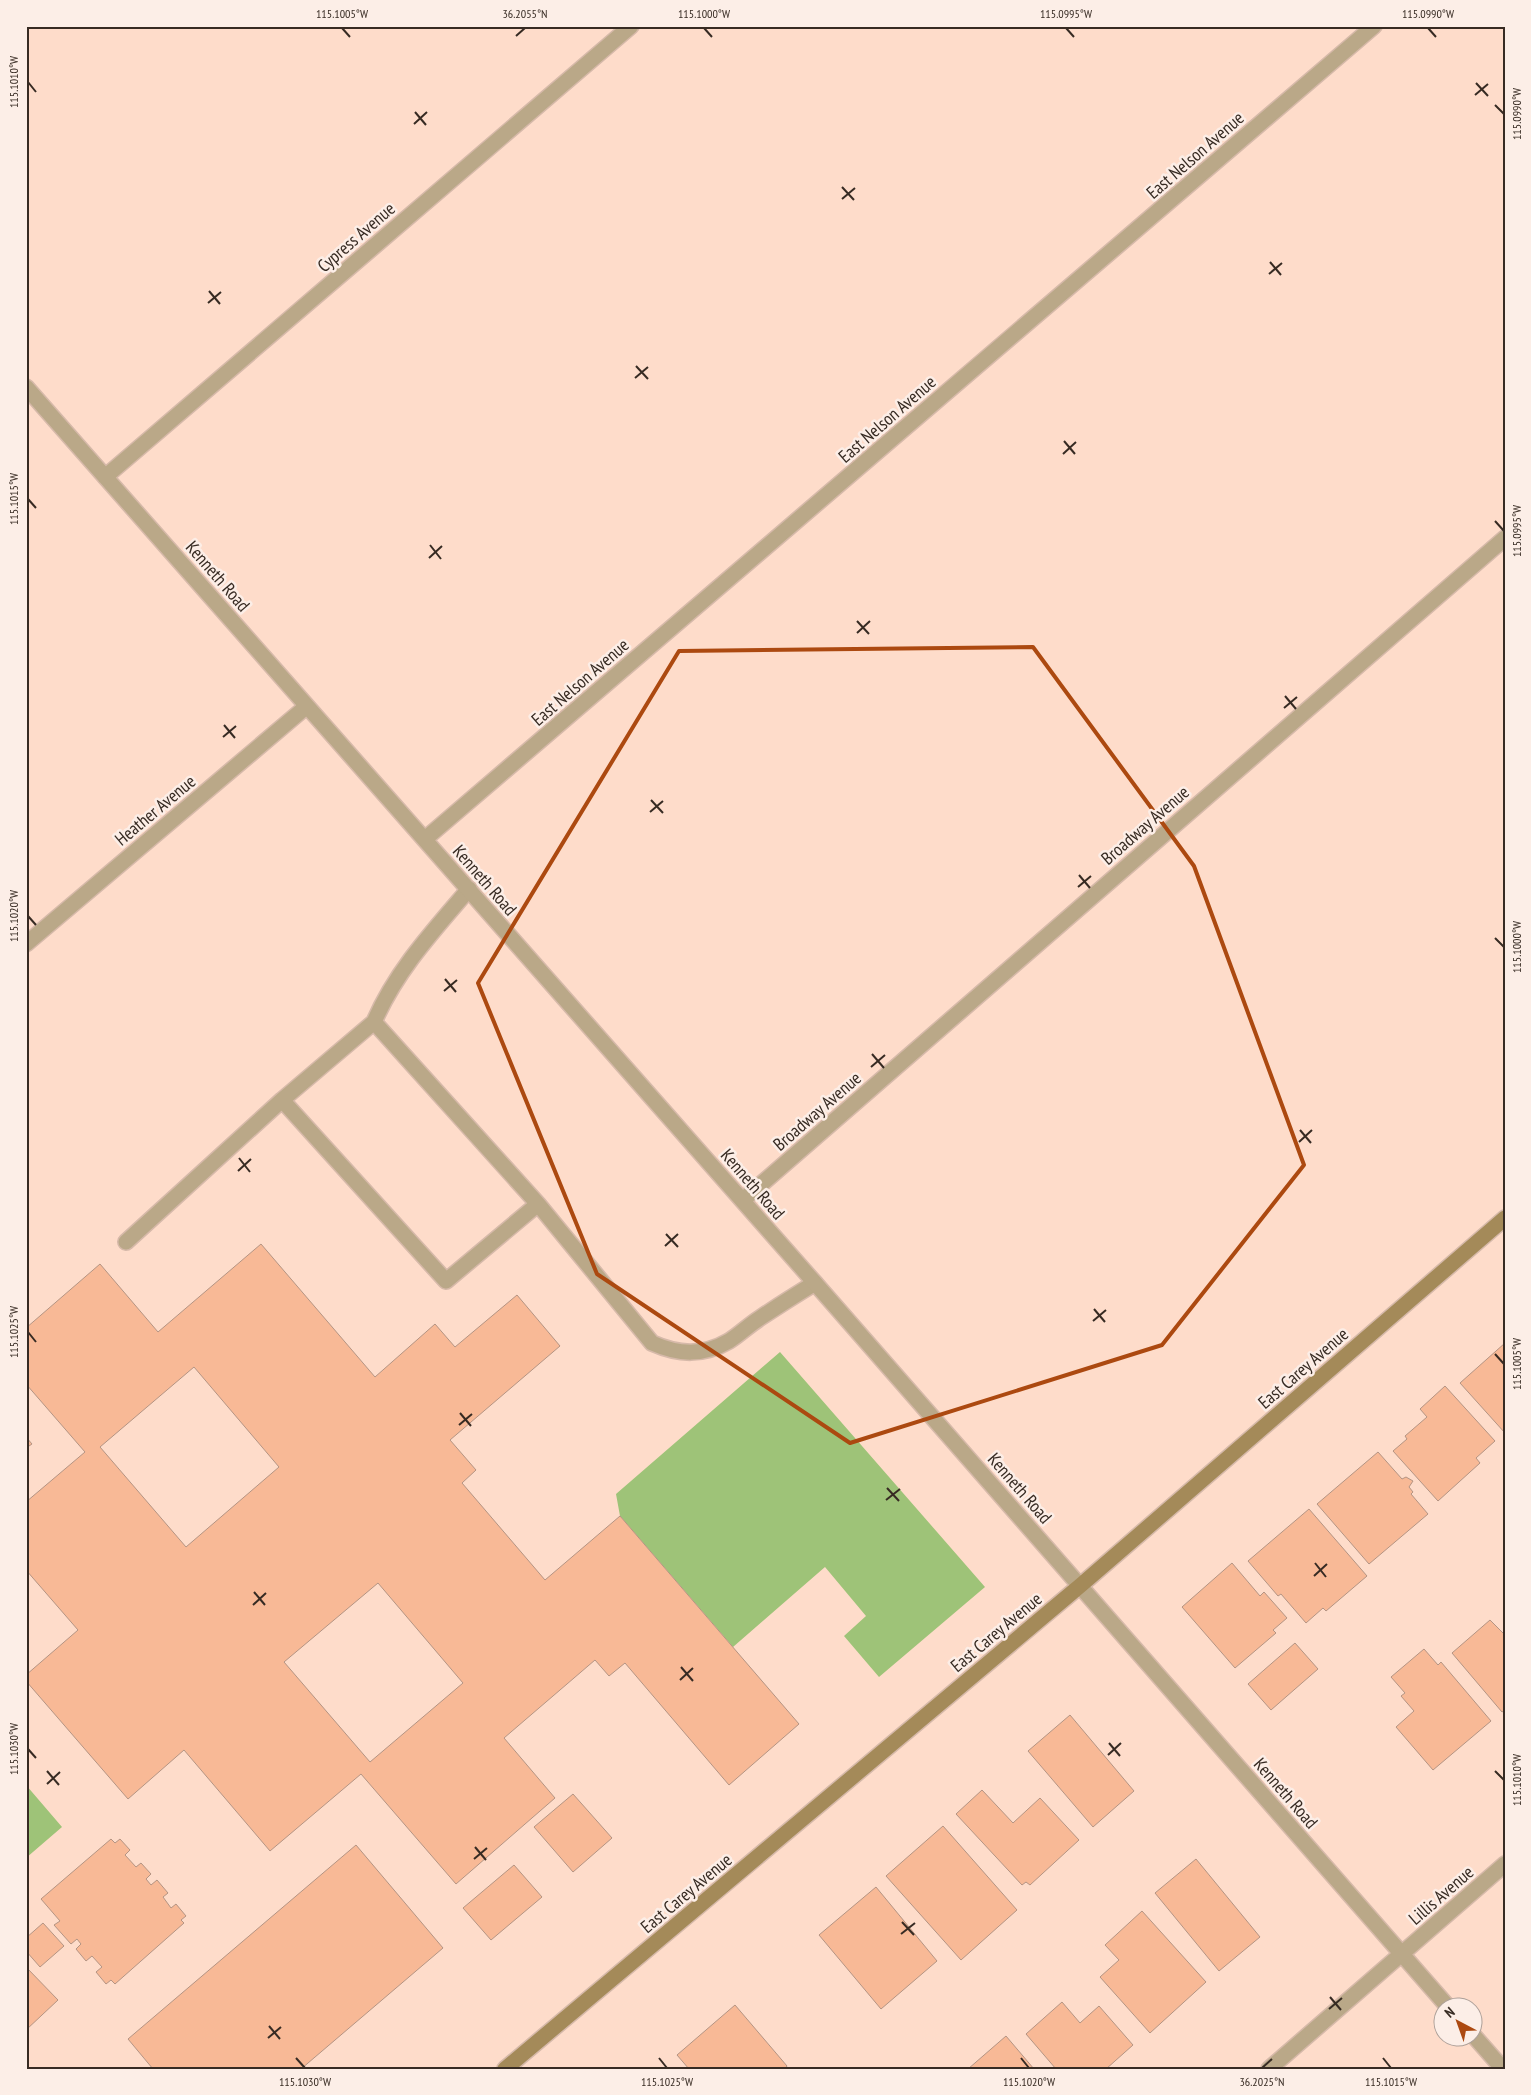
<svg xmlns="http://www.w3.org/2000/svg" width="1531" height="2095" font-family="'PT Sans Narrow',sans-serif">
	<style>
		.green { fill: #9ec378 }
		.building { fill: #f8b996; stroke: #b49483; fill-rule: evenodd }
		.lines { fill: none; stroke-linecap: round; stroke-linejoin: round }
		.service-casing { stroke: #d6b9a9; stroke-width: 18 }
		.minor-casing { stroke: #d6b9a9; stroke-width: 18 }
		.secondary-casing { stroke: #d6b9a9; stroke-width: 18 }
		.service { stroke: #baa888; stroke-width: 15 }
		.minor { stroke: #baa888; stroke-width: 15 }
		.secondary { stroke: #a48a59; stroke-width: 15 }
		.marked { fill: none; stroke: #ac4910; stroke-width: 4; stroke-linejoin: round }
		.ticks { fill: none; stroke: #372b23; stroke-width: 2 }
		.labels { text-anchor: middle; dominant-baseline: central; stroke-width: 5; stroke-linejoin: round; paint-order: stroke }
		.street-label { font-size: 18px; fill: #372b23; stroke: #fceee7 }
		.neatline { fill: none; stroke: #372b23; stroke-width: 2 }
		.ticks-label { font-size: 12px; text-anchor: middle; fill: #372b23 }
	</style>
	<rect width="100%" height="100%" fill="#fedcca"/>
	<!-- green -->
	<path class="green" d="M 780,1352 L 985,1587 L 879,1677 L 844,1636 L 866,1616 L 825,1567 L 733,1647 L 620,1516 L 616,1494 Z
		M 26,1785 L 62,1827 L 26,1858 Z"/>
	<!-- building -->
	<path class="building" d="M 261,1244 L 375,1377 L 435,1324 L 455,1347 L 517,1295 L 560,1346 L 450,1440 L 476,1470 L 462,1483 L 545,1580 L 620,1516 L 799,1724 L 729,1785 L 625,1663 L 609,1676 L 595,1660 L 504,1738 L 555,1798 L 456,1884 L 361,1774 L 270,1851 L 184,1750 L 128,1799 L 26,1681 L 26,1675 L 78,1630 L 26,1570 L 26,1502 L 85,1452 L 26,1384 L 26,1328 L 100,1264 L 158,1332 ZM 194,1367 L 279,1467 L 186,1547 L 100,1447 ZM 378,1583 L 463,1683 L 370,1762 L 284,1662 Z
		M 1505,1343 L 1505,1433 L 1460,1383 Z
		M 1445,1386 L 1495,1441 L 1476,1458 L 1480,1463 L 1438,1501 L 1393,1451 L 1407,1439 L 1405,1436 L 1427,1417 L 1420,1409 Z
		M 26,1437 L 32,1444 L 26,1448 Z
		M 1378,1452 L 1402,1479 L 1406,1477 L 1413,1481 L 1409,1487 L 1413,1492 L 1411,1494 L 1428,1514 L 1369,1564 L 1317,1504 Z
		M 1309,1509 L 1367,1576 L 1326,1611 L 1323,1608 L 1306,1623 L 1281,1594 L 1278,1596 L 1248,1561 Z
		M 1232,1563 L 1260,1596 L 1264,1592 L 1287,1618 L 1273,1630 L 1276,1633 L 1235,1668 L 1182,1607 Z
		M 1490,1620 L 1505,1635 L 1505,1710 L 1502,1712 L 1452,1653 Z
		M 1295,1643 L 1318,1669 L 1271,1710 L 1248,1684 Z
		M 1424,1649 L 1438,1665 L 1441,1662 L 1491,1721 L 1433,1770 L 1396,1727 L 1414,1711 L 1401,1696 L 1405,1693 L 1391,1677 Z
		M 1070,1715 L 1134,1791 L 1093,1827 L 1028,1751 Z
		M 982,1790 L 1013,1823 L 1040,1798 L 1079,1840 L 1030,1885 L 1026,1882 L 1022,1885 L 956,1814 Z
		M 573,1794 L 612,1838 L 573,1872 L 534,1827 Z
		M 943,1826 L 1017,1910 L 961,1960 L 886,1876 Z
		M 111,1839 L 115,1843 L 120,1839 L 130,1850 L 125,1855 L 136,1867 L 141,1863 L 151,1874 L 146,1879 L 151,1885 L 157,1880 L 168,1893 L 163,1897 L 171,1908 L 176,1904 L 186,1916 L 181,1920 L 184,1923 L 115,1984 L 111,1980 L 106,1984 L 96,1972 L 102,1967 L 92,1956 L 86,1961 L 76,1949 L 81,1944 L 77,1939 L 71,1944 L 54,1925 L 60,1921 L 41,1899 Z
		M 356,1845 L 443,1948 L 301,2069 L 153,2069 L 128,2039 Z
		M 1196,1859 L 1260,1937 L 1219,1971 L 1155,1893 Z
		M 514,1865 L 542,1897 L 491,1940 L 463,1908 Z
		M 876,1887 L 937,1961 L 881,2009 L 819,1935 Z
		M 1142,1911 L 1206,1982 L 1150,2033 L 1100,1977 L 1119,1960 L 1105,1945 Z
		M 43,1923 L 64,1946 L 40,1967 L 26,1951 L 26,1938 Z
		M 26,1967 L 58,2000 L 26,2030 Z
		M 1062,2002 L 1080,2023 L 1099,2006 L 1133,2045 L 1106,2069 L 1056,2069 L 1026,2034 Z
		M 735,2005 L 787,2066 L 785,2069 L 689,2069 L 677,2055 Z
		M 1006,2036 L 1034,2069 L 968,2069 Z"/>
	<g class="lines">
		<defs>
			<path id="service" d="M 469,889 C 433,931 396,971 374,1022 L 538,1204 L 652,1343 C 679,1355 703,1356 729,1341 C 740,1334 749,1325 760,1318 C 778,1306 797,1294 815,1283
				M 374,1022 L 282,1100 L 446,1281 L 538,1204
				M 126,1242 L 282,1100"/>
			<path id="minor" d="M 26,387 L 815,1283 L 1449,2008
				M 105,477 L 631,26
				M 425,839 L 1374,26
				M 26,944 L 307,706
				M 743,1200 L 1505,538
				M 1474,2036 L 1503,2069
				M 1269,2069 L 1505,1864"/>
			<path id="secondary" d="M 505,2069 L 1081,1585 L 1505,1218"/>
		</defs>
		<!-- service casing -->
		<use href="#service" class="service-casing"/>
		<!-- minor casing -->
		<use href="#minor" class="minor-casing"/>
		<!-- secondary casing -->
		<use href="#secondary" class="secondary-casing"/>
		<!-- service -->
		<use href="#service" class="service"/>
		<!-- minor -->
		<use href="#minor" class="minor"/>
		<!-- secondary -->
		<use href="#secondary" class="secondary"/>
	</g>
	<!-- marked area -->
	<path class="marked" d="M 1033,647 L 1194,866 L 1304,1165 L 1162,1345 L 850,1443 L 597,1274 L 478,983 L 679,651 Z"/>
	<!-- ticks -->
	<path class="ticks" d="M 342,28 L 350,37M 704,28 L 712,37M 1066,28 L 1074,37M 1428,28 L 1436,37M 516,36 L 525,28M 28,82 L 36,92M 1476,83 L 1488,96M 1475,95 L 1488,84M 1495,105 L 1504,114M 415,112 L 426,125M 414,124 L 427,112M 842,187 L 854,200M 842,199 L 855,188M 1270,262 L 1281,275M 1269,274 L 1282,263M 209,291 L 220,304M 208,303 L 221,292M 636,366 L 648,379M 635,378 L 648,367M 1064,441 L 1075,454M 1063,454 L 1076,442M 28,499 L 36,508M 1495,521 L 1504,531M 430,545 L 441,559M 429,558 L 442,546M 857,621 L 869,634M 857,633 L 870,621M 1285,696 L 1296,709M 1284,708 L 1297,697M 224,725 L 235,738M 223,737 L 236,726M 651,800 L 663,813M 650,812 L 663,801M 1079,875 L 1090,888M 1078,887 L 1091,876M 28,916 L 36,925M 1495,938 L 1504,947M 445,979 L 456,992M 444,991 L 457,980M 872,1054 L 884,1068M 871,1067 L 885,1055M 1300,1130 L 1311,1143M 1299,1142 L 1312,1130M 239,1158 L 250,1172M 238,1171 L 251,1159M 666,1234 L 678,1247M 665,1246 L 678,1234M 1094,1309 L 1105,1322M 1093,1321 L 1106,1310M 28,1332 L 36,1342M 1495,1354 L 1504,1364M 460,1413 L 471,1426M 459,1425 L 472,1414M 887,1488 L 899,1501M 886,1500 L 900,1489M 1315,1563 L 1326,1577M 1314,1576 L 1327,1564M 254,1592 L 265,1605M 253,1605 L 266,1593M 681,1667 L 693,1681M 680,1680 L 693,1668M 1109,1743 L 1120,1756M 28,1749 L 36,1758M 1108,1755 L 1121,1743M 47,1771 L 59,1785M 1495,1771 L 1504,1780M 47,1784 L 60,1772M 475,1847 L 486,1860M 474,1859 L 487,1848M 902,1922 L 914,1935M 901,1934 L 915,1923M 1330,1997 L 1341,2010M 1329,2009 L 1342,1998M 269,2026 L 280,2039M 268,2038 L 281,2027M 296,2058 L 305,2068M 659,2058 L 667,2068M 1021,2058 L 1029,2068M 1383,2058 L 1391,2068M 1262,2068 L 1272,2059"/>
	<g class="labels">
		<!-- street labels -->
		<g class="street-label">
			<text transform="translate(1195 155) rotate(-41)">East Nelson Avenue</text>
			<text transform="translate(356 237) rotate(-41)">Cypress Avenue</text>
			<text transform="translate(887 419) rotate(-41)">East Nelson Avenue</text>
			<text transform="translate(218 576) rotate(49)">Kenneth Road</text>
			<text transform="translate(580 682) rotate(-41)">East Nelson Avenue</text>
			<text transform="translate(155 810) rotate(-40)">Heather Avenue</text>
			<text transform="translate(1145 825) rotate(-41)">Broadway Avenue</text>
			<text transform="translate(485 880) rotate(49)">Kenneth Road</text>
			<text transform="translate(817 1111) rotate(-41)">Broadway Avenue</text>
			<text transform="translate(753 1184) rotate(49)">Kenneth Road</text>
			<text transform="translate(1303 1368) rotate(-41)">East Carey Avenue</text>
			<text transform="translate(1020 1488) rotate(49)">Kenneth Road</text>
			<text transform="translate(996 1632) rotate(-40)">East Carey Avenue</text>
			<text transform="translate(1286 1793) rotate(49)">Kenneth Road</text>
			<text transform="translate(686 1893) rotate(-40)">East Carey Avenue</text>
			<text transform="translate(1441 1895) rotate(-41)">Lillis Avenue</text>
		</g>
	</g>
	<!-- border -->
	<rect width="1531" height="2095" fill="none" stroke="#fceee7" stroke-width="55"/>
	<!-- north arrow -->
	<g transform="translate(1458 2022) rotate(319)"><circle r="24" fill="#fceee7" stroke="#ada099"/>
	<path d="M0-4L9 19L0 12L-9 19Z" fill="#ac4910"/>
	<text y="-8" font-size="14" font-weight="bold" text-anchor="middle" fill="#372b23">N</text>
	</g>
	<rect x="28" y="28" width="1476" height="2040" class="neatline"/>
	<g class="ticks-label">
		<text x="342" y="18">115.1005°W</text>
		<text x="525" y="18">36.2055°N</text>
		<text x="704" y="18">115.1000°W</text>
		<text x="1066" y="18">115.0995°W</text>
		<text x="1428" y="18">115.0990°W</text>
		<text transform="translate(14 82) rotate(-90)" y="4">115.1010°W</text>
		<text transform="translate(1517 114) rotate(-90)" y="4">115.0990°W</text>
		<text transform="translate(14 499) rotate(-90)" y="4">115.1015°W</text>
		<text transform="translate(1517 531) rotate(-90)" y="4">115.0995°W</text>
		<text transform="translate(14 916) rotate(-90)" y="4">115.1020°W</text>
		<text transform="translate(1517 947) rotate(-90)" y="4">115.1000°W</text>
		<text transform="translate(14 1332) rotate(-90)" y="4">115.1025°W</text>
		<text transform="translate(1517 1364) rotate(-90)" y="4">115.1005°W</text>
		<text transform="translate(14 1749) rotate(-90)" y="4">115.1030°W</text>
		<text transform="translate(1517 1780) rotate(-90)" y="4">115.1010°W</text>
		<text x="305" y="2086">115.1030°W</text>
		<text x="667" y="2086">115.1025°W</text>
		<text x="1029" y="2086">115.1020°W</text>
		<text x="1262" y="2086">36.2025°N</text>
		<text x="1391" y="2086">115.1015°W</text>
	</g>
</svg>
